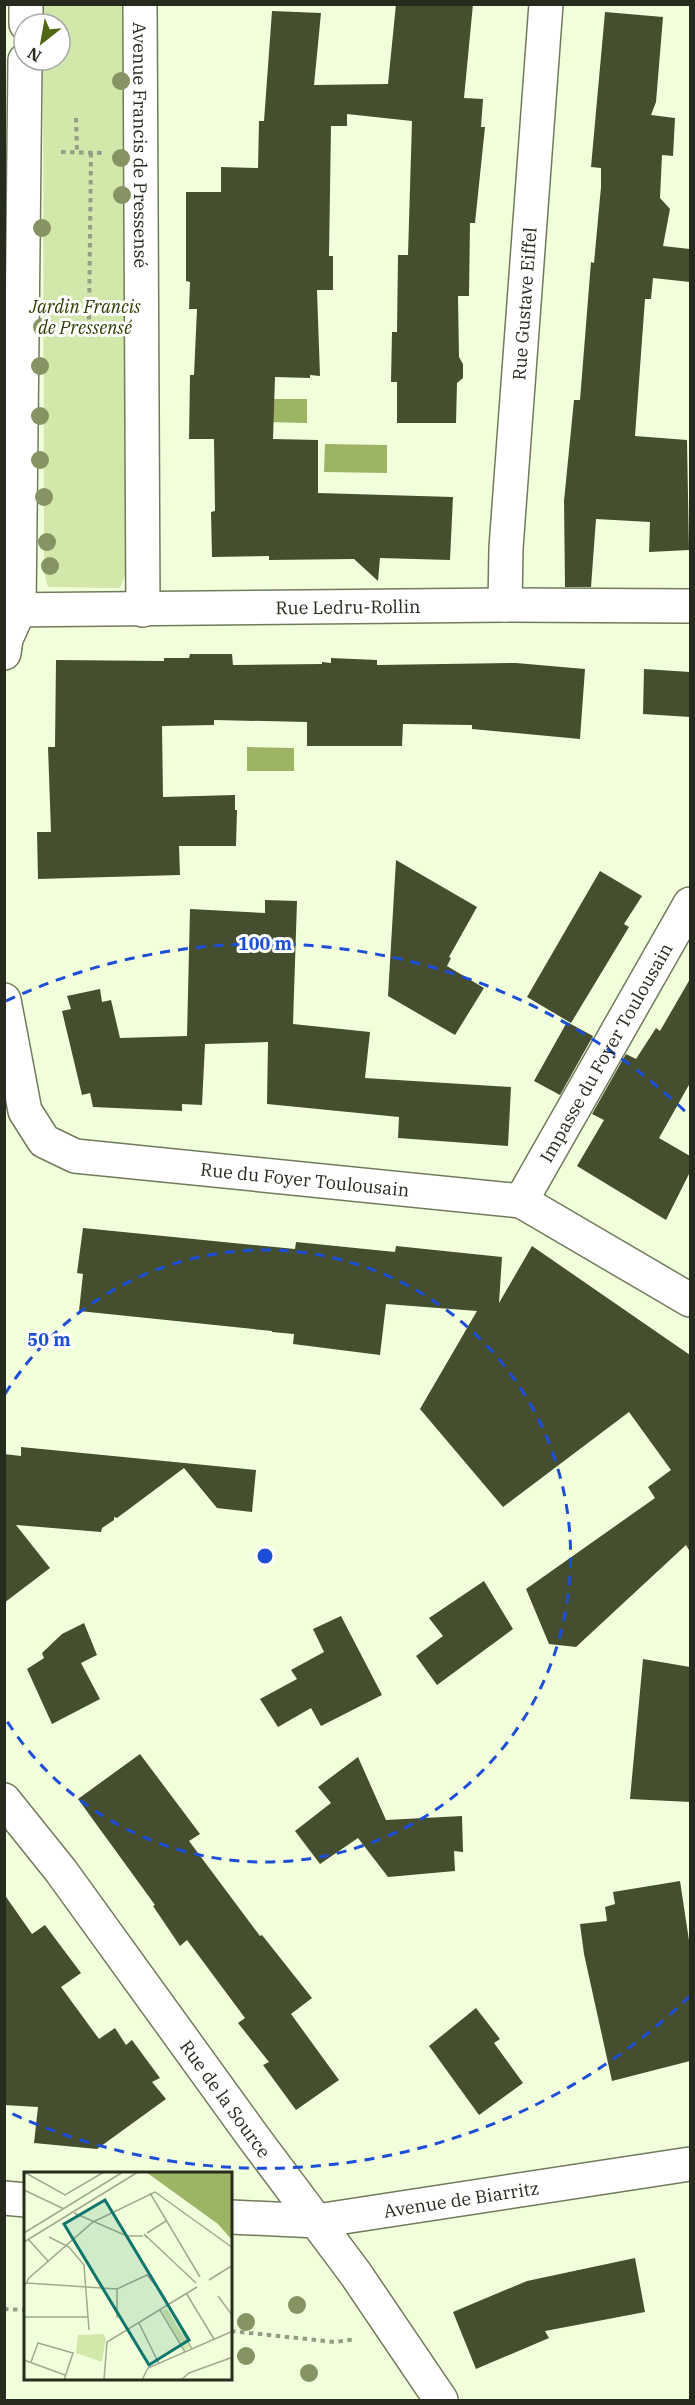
<svg xmlns="http://www.w3.org/2000/svg" width="695" height="2405" font-family="'IBM Plex Serif',serif">
	<style>
		.green { fill: #d2e7aa }
		.water { fill: #9bb564 }
		.building { fill: #454f30 }
		.lines { fill: none; stroke-linecap: round; stroke-linejoin: round }
		.minor-casing { stroke: #707b5b; stroke-width: 36 }
		.tertiary-casing { stroke: #707b5b; stroke-width: 36 }
		.path { stroke: #949e84; stroke-width: 4; stroke-dasharray: 4.5 4.5; stroke-linecap: butt }
		.minor { stroke: #fff; stroke-width: 33 }
		.tertiary { stroke: #fff; stroke-width: 33 }
		.tree { fill: #869463 }
		.ring { fill: none; stroke: #1d4ed8; stroke-width: 3; stroke-dasharray: 10 8 }
		.labels { text-anchor: middle; dominant-baseline: central; stroke-width: 6; stroke-linejoin: round; paint-order: stroke }
		.street-label { font-size: 18px; fill: #262b1d; stroke: #fff }
		.park-label { font-size: 18px; font-style: italic; fill: #2e3d00; stroke: #fff }
		.inset-road { fill: none; stroke: #a0aa8f; stroke-width: 1.5 }
		.view { fill: #0f766e; fill-opacity: 0.15; stroke: #0f766e; stroke-width: 3 }
		.inset-edge { fill: none; stroke: #262b1d; stroke-width: 3 }
		.centre { fill: #1d4ed8; stroke: #fff; stroke-width: 3 }
		.ring-label { font-size: 18px; text-anchor: middle; font-weight: bold; fill: #1d4ed8; stroke: #fff; stroke-width: 6; stroke-linejoin: round; paint-order: stroke }
	</style>
	<rect width="100%" height="100%" fill="#f2ffdb"/>
	<!-- green -->
	<path class="green" d="M 43,5 L 128,5 L 126,574 L 120,588 L 48,587 L 44,572 L 43,60 L 60,60 L 60,24 L 43,24 Z"/>
	<!-- water -->
	<path class="water" d="M 264,399 L 307,399 L 307,423 L 264,422 Z
		M 325,444 L 387,445 L 387,473 L 324,472 Z
		M 247,747 L 294,748 L 294,771 L 247,771 Z"/>
	<!-- building -->
	<path class="building" d="M 396,4 L 473,4 L 464,98 L 483,99 L 481,127 L 485,127 L 475,223 L 470,223 L 469,296 L 458,296 L 459,357 L 463,364 L 463,378 L 457,383 L 456,423 L 397,423 L 397,382 L 391,382 L 392,332 L 397,332 L 398,255 L 408,255 L 412,121 L 347,114 L 347,126 L 331,126 L 329,256 L 333,256 L 333,290 L 317,290 L 320,376 L 310,375 L 310,378 L 275,377 L 273,439 L 318,440 L 318,493 L 453,497 L 450,560 L 380,558 L 378,581 L 354,559 L 269,560 L 269,556 L 212,557 L 211,512 L 215,511 L 214,439 L 189,439 L 190,375 L 194,375 L 197,309 L 189,309 L 190,282 L 186,281 L 186,192 L 221,192 L 221,167 L 258,168 L 259,121 L 264,121 L 272,11 L 321,13 L 314,85 L 388,84 Z
		M 605,12 L 663,17 L 656,102 L 651,115 L 675,118 L 673,156 L 662,155 L 660,198 L 670,209 L 663,246 L 690,249 L 690,282 L 653,278 L 651,299 L 645,299 L 635,436 L 687,440 L 689,550 L 649,552 L 650,522 L 596,519 L 591,587 L 565,587 L 564,501 L 574,400 L 580,400 L 591,262 L 594,263 L 601,187 L 601,168 L 591,167 Z
		M 190,654 L 232,654 L 233,665 L 322,664 L 322,662 L 331,663 L 331,658 L 377,660 L 377,665 L 516,663 L 585,669 L 580,739 L 472,729 L 472,725 L 403,724 L 402,746 L 307,746 L 307,722 L 214,720 L 214,725 L 162,726 L 163,797 L 235,795 L 235,810 L 237,810 L 236,846 L 179,846 L 180,875 L 38,879 L 37,832 L 51,832 L 48,747 L 55,747 L 56,660 L 164,661 L 164,658 L 189,658 Z
		M 644,669 L 690,672 L 690,717 L 643,714 Z
		M 396,860 L 477,907 L 449,957 L 451,958 L 447,966 L 484,988 L 455,1035 L 388,996 Z
		M 600,871 L 642,896 L 624,924 L 629,927 L 571,1023 L 527,997 Z
		M 265,900 L 297,901 L 293,1024 L 370,1032 L 365,1078 L 511,1087 L 508,1146 L 398,1138 L 399,1117 L 267,1104 L 268,1042 L 205,1044 L 202,1105 L 182,1104 L 182,1111 L 93,1107 L 90,1093 L 82,1095 L 62,1011 L 71,1009 L 67,996 L 100,989 L 102,1002 L 111,1000 L 120,1038 L 187,1036 L 190,909 L 265,913 Z
		M 690,979 L 690,1083 L 659,1138 L 690,1156 L 690,1172 L 666,1220 L 577,1166 L 604,1120 L 592,1114 L 626,1054 L 636,1059 L 656,1028 L 660,1031 Z
		M 567,1022 L 593,1036 L 560,1095 L 534,1081 Z
		M 83,1228 L 295,1249 L 296,1242 L 395,1252 L 396,1246 L 502,1257 L 499,1303 L 532,1246 L 690,1355 L 690,1552 L 686,1545 L 576,1647 L 549,1644 L 526,1589 L 655,1498 L 648,1487 L 671,1470 L 629,1412 L 503,1507 L 420,1409 L 477,1311 L 386,1304 L 380,1355 L 293,1344 L 294,1334 L 272,1332 L 272,1331 L 79,1311 L 83,1274 L 77,1273 Z
		M 21,1447 L 256,1470 L 252,1512 L 217,1508 L 184,1468 L 117,1518 L 114,1517 L 114,1520 L 102,1528 L 101,1532 L 16,1525 L 50,1568 L 4,1603 L 4,1454 L 21,1456 Z
		M 484,1581 L 513,1629 L 437,1685 L 416,1656 L 443,1636 L 429,1618 Z
		M 341,1616 L 382,1695 L 321,1726 L 311,1708 L 278,1727 L 260,1699 L 297,1679 L 291,1670 L 324,1652 L 313,1629 Z
		M 84,1623 L 97,1655 L 81,1663 L 100,1699 L 52,1724 L 27,1669 L 44,1658 L 42,1653 L 62,1634 Z
		M 643,1659 L 690,1667 L 690,1802 L 630,1799 Z
		M 140,1754 L 200,1834 L 189,1841 L 260,1936 L 262,1935 L 312,1998 L 291,2014 L 339,2080 L 296,2110 L 263,2065 L 269,2062 L 238,2023 L 245,2018 L 187,1940 L 180,1946 L 153,1906 L 155,1905 L 78,1799 Z
		M 358,1757 L 386,1820 L 462,1816 L 463,1852 L 454,1851 L 455,1871 L 388,1877 L 358,1838 L 320,1864 L 295,1831 L 331,1803 L 318,1787 Z
		M 680,1881 L 690,1947 L 690,2061 L 612,2081 L 584,1954 L 580,1924 L 607,1921 L 605,1907 L 615,1904 L 613,1892 Z
		M 4,1894 L 32,1934 L 45,1925 L 81,1973 L 61,1987 L 99,2039 L 115,2028 L 126,2045 L 132,2040 L 160,2078 L 152,2082 L 166,2099 L 97,2149 L 34,2143 L 38,2107 L 4,2105 Z
		M 476,2008 L 500,2039 L 494,2043 L 523,2083 L 479,2115 L 429,2046 Z
		M 635,2258 L 645,2312 L 545,2331 L 549,2338 L 476,2369 L 453,2312 L 527,2281 Z"/>
	<g class="lines">
		<defs>
			<g id="minor">
				<path id="s1" d="M 140,4 L 143,610"/>
				<path d="M 26,24 L 26,4"/>
				<path id="s2" d="M 505,605 L 506,548 L 546,4"/>
				<path id="s3" d="M 4,610 L 505,605 L 690,606"/>
				<path d="M 4,653 L 6,639 L 19,610 L 25,60"/>
				<path id="s4" d="M 4,1000 L 25,1111 L 44,1141 L 75,1156 L 521,1201 L 690,1300"/>
				<path id="s5" d="M 521,1201 L 690,904"/>
				<path id="s6" d="M 4,1800 L 61,1871 L 254,2138 L 355,2273 L 441,2400"/>
			</g>
			<g id="tertiary">
				<path d="M 4,2198 L 26,2200"/>
				<path id="s7" d="M 231,2217 L 317,2221 L 690,2164"/>
			</g>
		</defs>
		<!-- minor casing -->
		<use href="#minor" class="minor-casing"/>
		<!-- tertiary casing -->
		<use href="#tertiary" class="tertiary-casing"/>
		<!-- path -->
		<path class="path" d="M 76,118 L 77,152
			M 61,152 L 104,153
			M 91,153 L 89,322 L 96,337
			M 4,2309 L 26,2310
			M 231,2331 L 335,2342 L 356,2339"/>
		<!-- minor -->
		<use href="#minor" class="minor"/>
		<!-- tertiary -->
		<use href="#tertiary" class="tertiary"/>
	</g>
	<!-- trees -->
	<g class="tree">
		<circle cx="121" cy="81" r="9"/>
		<circle cx="121" cy="158" r="9"/>
		<circle cx="122" cy="195" r="9"/>
		<circle cx="42" cy="228" r="9"/>
		<circle cx="42" cy="327" r="9"/>
		<circle cx="40" cy="366" r="9"/>
		<circle cx="40" cy="416" r="9"/>
		<circle cx="40" cy="460" r="9"/>
		<circle cx="44" cy="497" r="9"/>
		<circle cx="47" cy="542" r="9"/>
		<circle cx="50" cy="566" r="9"/>
		<circle cx="297" cy="2305" r="9"/>
		<circle cx="246" cy="2322" r="9"/>
		<circle cx="246" cy="2356" r="9"/>
		<circle cx="309" cy="2373" r="9"/>
	</g>
	<!-- distance rings -->
	<g class="ring">
		<path d="M5 1394A306 306 0 1 1 5 1718"/>
		<path d="M690 1996A612 612 0 0 1 6 2111M6 1001A612 612 0 0 1 690 1116"/>
	</g>
	<g class="labels">
		<!-- street labels -->
		<g class="street-label">
			<text stroke="none"><textPath href="#s1" startOffset="141">Avenue Francis de Pressensé</textPath></text>
			<text stroke="none"><textPath href="#s2" startOffset="302">Rue Gustave Eiffel</textPath></text>
			<text stroke="none"><textPath href="#s3" startOffset="344">Rue Ledru-Rollin</textPath></text>
			<text stroke="none"><textPath href="#s5" startOffset="171">Impasse du Foyer Toulousain</textPath></text>
			<text stroke="none"><textPath href="#s4" startOffset="414">Rue du Foyer Toulousain</textPath></text>
			<text stroke="none"><textPath href="#s6" startOffset="372">Rue de la Source</textPath></text>
			<text stroke="none"><textPath href="#s7" startOffset="232">Avenue de Biarritz</textPath></text>
		</g>
		<!-- park labels -->
		<g class="park-label">
			<text x="85" y="306">Jardin Francis<tspan x="85" dy="21">de Pressensé</tspan></text>
		</g>
	</g>
	<!-- overview -->
	<g transform="translate(24 2172)">
		<rect width="208" height="208" fill="#f2ffdb"/>
		<path d="M 143,137 L 166,176 L 161,178 L 138,138 ZM 79,162 L 82,166 L 78,190 L 52,181 L 54,163 Z" fill="#d2e7aa"/>
		<path d="M 122,0 L 208,0 L 208,68 L 194,52 Z" fill="#9bb564"/>
		<path class="inset-road" d="M 0,0 L 41,23 L 80,0M 0,18 L 40,37M 126,21 L 176,105M 50,41 L 103,64 L 119,64M 0,61 L 99,0M 123,61 L 142,49M 25,65 L 45,75 L 60,93 L 65,158M 123,66 L 120,62 L 172,111M 4,67 L 24,89M 0,70 L 114,0M 185,108 L 209,93M 2,111 L 93,117 L 123,103 L 137,120 L 168,177M 0,115 L 5,106 L 69,50 L 131,20 L 209,76M 93,117 L 93,146M 162,121 L 190,167M 194,124 L 208,143M 136,138 L 161,180M 0,145 L 64,145M 115,151 L 135,192M 0,188 L 41,203M 7,190 L 14,171 L 49,181 L 40,208M 80,208 L 83,170 L 173,115M 118,208 L 124,196 L 209,159M 157,208 L 165,201 L 209,185"/>
		<path class="view" d="M 81,28 L 165,168 L 125,193 L 40,52 Z"/>
		<rect width="208" height="208" class="inset-edge"/>
	</g>
	<circle cx="265" cy="1556" r="9" class="centre"/>
	<g class="ring-label">
		<text x="265" y="950">100 m</text>
		<text x="49" y="1346">50 m</text>
	</g>
	<!-- border -->
	<rect width="695" height="2405" fill="none" stroke="#262b1d" stroke-width="12"/>
	<!-- north arrow -->
	<g transform="translate(42 42) rotate(211)"><circle r="28" fill="#ffffff" stroke="#a8aaa5" stroke-width="1.5"/>
	<path d="M0-4.5L10 22L0 15L-10 22Z" fill="#516714"/>
	<text y="-9" font-size="16" font-weight="bold" text-anchor="middle" fill="#262b1d">N</text>
	</g>
</svg>
